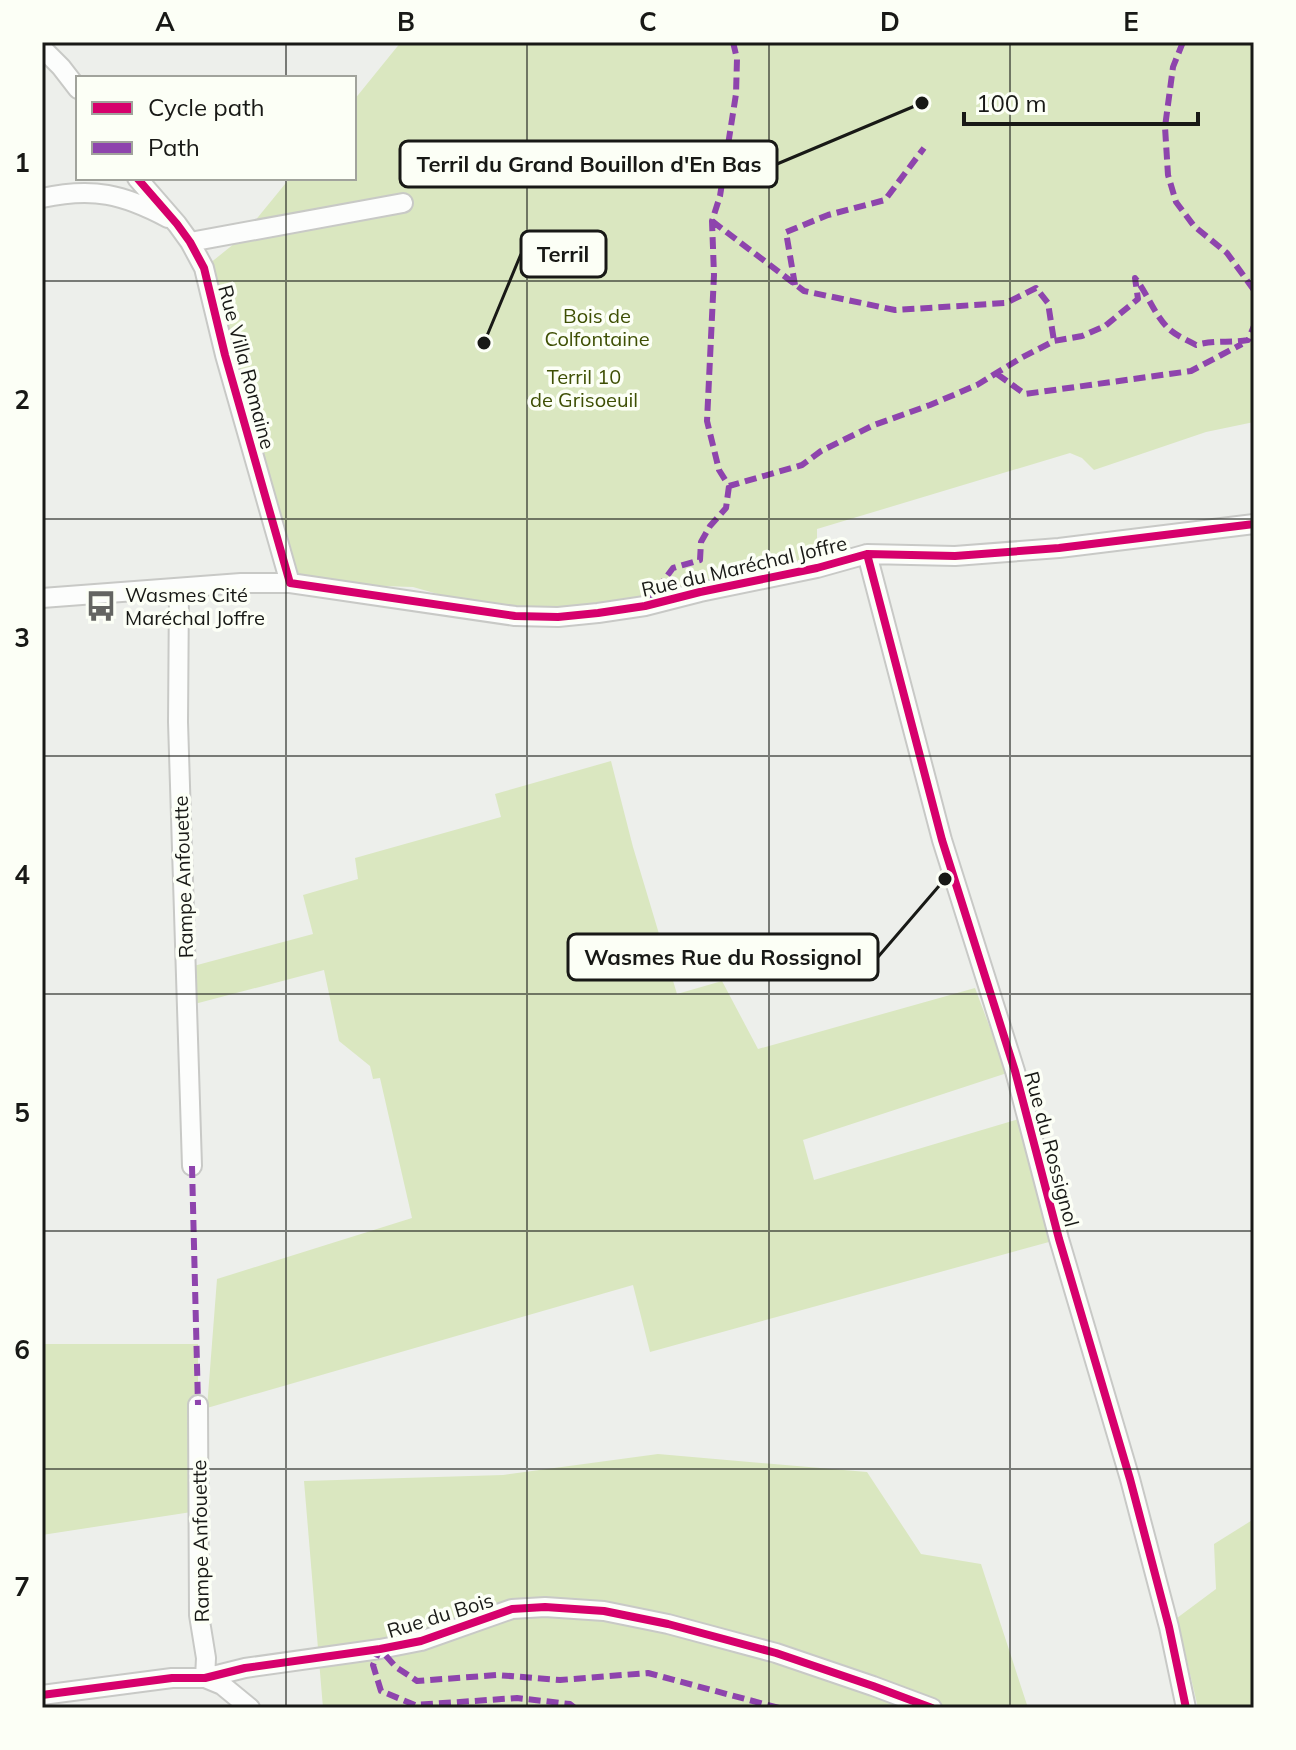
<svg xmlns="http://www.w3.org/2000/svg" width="1296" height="1750" font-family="Mulish,sans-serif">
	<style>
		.green { fill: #dae7c0 }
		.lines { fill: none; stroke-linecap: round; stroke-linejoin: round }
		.minor-casing { stroke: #c8c9c6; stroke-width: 22 }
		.minor { stroke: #fcfdfc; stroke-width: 18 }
		.quiet { stroke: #8e44ad; stroke-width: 6; stroke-dasharray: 12 6; stroke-linecap: butt }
		.cycleway-casing { stroke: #fcfff6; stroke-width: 13 }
		.cycleway { stroke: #d6006c; stroke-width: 8 }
		.grid { fill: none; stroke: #181916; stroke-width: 2; stroke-opacity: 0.55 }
		.labels { text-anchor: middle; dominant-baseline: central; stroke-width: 7; stroke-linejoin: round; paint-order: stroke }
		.park-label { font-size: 20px; fill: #3e4f04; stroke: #fcfff6 }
		.street-label { font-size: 20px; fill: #181916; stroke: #fcfff6 }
		.poi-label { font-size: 20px; fill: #181916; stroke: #fcfff6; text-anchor: start }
		.leader { fill: none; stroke: #181916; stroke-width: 3 }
		.callout-dot { fill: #181916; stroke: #fcfff6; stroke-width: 3 }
		.callout { fill: #fcfff6; stroke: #181916; stroke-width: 3 }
		.callout-label { font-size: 22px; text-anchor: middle; font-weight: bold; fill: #181916 }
		.neatline { fill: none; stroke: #181916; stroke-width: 3 }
		.grid-label { font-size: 26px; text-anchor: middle; font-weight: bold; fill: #181916 }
	</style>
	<rect width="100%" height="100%" fill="#edefeb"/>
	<!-- green -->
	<path class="green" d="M 401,42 L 1254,42 L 1254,422 L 1206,432 L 1094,470 L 1082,458 L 1070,453 L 817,529 L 817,568 L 761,580 L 515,616 L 413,587 L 290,583 L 204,268 L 240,239 L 290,178 L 354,178 L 354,100 Z
		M 611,761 L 633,847 L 677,994 L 722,981 L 758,1049 L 975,988 L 1007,1073 L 803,1140 L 814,1180 L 1019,1119 L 1049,1242 L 650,1352 L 633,1285 L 207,1408 L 217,1279 L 412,1218 L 380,1078 L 373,1079 L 370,1066 L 339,1041 L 324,970 L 187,1006 L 186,968 L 313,934 L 303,895 L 358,879 L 355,858 L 501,817 L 495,794 Z
		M 42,1344 L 198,1344 L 198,1511 L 42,1535 Z
		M 658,1454 L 867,1472 L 921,1554 L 981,1564 L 1028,1708 L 323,1708 L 304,1481 L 503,1475 Z
		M 1254,1519 L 1254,1708 L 1198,1708 L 1177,1618 L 1216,1589 L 1214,1544 Z"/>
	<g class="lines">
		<defs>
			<path id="minor" d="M 42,48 L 61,67 L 78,89
				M 137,178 L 177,224 L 190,242 L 204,268 L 225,355 L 290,583
				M 42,198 C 93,187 123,194 168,218
				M 190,242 L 403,203
				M 867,554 L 942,840 L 1015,1071 L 1059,1239 L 1130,1479 L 1169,1627 L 1186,1708
				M 179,588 L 178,722 L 192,1166
				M 42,598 L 241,583 L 290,583 L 515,616 L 558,617 L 598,613 L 645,606 L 700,592 L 817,568 L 867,554 L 955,556 L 1059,548 L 1254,524
				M 198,1405 L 199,1615 L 206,1658 L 205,1678
				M 205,1678 L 222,1685 L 250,1708
				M 42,1695 L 172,1678 L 205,1678 L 245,1668 L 380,1649 L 421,1641 L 512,1609 L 545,1607 L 604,1611 L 668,1624 L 776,1653 L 873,1686 L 932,1708"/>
		</defs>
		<!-- minor casing -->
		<use href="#minor" class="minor-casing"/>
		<!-- minor -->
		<use href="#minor" class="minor"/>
		<!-- quiet -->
		<path class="quiet" d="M 733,42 L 737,59 L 736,94 L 720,196 L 712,221 L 714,275 L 707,421 L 719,470 L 729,486 L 802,465 L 821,451 L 874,425 L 930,405 L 977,385 L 1021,358 L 1054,341 L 1082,336 L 1105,326 L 1138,299 L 1135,278 C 1147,293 1154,314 1168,328 C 1175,335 1187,340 1196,345 C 1215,340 1229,343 1248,340 L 1254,326
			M 1183,42 L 1173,67 L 1165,127 L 1168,175 L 1176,202 L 1194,226 L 1227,253 L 1254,290
			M 712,221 L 804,291 L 895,310 L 1006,303 L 1036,288 L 1048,303 L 1054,341
			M 795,285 L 786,232 L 828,215 L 885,200 L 924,148
			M 997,374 L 1025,394 L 1191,371 L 1242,344
			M 646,604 L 673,568 L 700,560 L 701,542 L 710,526 L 726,508 L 729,486
			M 192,1166 L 198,1405
			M 575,1708 L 570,1704 L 517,1698 L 415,1705 L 381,1691 L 373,1665 L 380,1649 L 396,1667 L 417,1681 L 497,1675 L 560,1680 L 648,1673 L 779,1708"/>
		<defs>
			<path id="cycleway" d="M 137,178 L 177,224 L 190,242 L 204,268 L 225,355 L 290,583 L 515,616 L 558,617 L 598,613 L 645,606 L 700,592 L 817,568 L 867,554 L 955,556 L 1059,548 L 1254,524
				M 867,554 L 942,840 L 1015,1071 L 1059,1239 L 1130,1479 L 1169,1627 L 1186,1708
				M 42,1695 L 172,1678 L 205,1678 L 245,1668 L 380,1649 L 421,1641 L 512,1609 L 545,1607 L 604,1611 L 668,1624 L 776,1653 L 873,1686 L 932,1708"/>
		</defs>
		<!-- cycleway casing -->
		<use href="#cycleway" class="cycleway-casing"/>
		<!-- cycleway -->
		<use href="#cycleway" class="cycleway"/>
	</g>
	<!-- grid -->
	<path class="grid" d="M 286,42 L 286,78M 527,42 L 527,1708M 769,42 L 769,1708M 1010,42 L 1010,1708M 286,178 L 286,1708M 42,281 L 1254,281M 42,519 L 1254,519M 42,756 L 1254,756M 42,994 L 1254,994M 42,1231 L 1254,1231M 42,1469 L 1254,1469"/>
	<!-- icons -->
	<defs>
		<symbol id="bus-bare" viewBox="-9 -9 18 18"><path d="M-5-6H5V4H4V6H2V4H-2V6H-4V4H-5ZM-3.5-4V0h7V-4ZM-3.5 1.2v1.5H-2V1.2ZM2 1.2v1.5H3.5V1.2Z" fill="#636461" stroke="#fcfff6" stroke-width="2.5" paint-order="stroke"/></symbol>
	</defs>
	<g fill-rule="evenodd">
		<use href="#bus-bare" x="79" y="584" width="44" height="44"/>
	</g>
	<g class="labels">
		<!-- park labels -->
		<g class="park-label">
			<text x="597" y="315">Bois de<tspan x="597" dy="23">Colfontaine</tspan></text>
			<text x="584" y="376">Terril 10<tspan x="584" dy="23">de Grisoeuil</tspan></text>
		</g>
		<!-- street labels -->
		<g class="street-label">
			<text transform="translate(247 367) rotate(75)">Rue Villa Romaine</text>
			<text transform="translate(744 566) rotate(-13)">Rue du Maréchal Joffre</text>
			<text transform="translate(183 877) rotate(-92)">Rampe Anfouette</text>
			<text transform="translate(1052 1149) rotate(75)">Rue du Rossignol</text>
			<text transform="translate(200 1541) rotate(-91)">Rampe Anfouette</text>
			<text transform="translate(440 1615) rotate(-17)">Rue du Bois</text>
		</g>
		<!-- poi labels -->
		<g class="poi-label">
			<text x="125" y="594">Wasmes Cité<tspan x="125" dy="23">Maréchal Joffre</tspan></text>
		</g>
	</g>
	<!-- callouts -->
	<path class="leader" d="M922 103L777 164M484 343L521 254M945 879L878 957"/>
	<g class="callout-dot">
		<circle cx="922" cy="103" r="8"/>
		<circle cx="484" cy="343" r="8"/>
		<circle cx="945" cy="879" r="8"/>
	</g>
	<g class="callout">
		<rect x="400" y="141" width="377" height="46" rx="8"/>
		<rect x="521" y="231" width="85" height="46" rx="8"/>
		<rect x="568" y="934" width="310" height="46" rx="8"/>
	</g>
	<g class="callout-label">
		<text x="589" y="172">Terril du Grand Bouillon d'En Bas</text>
		<text x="563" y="262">Terril</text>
		<text x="723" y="965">Wasmes Rue du Rossignol</text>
	</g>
	<!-- border -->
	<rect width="1296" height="1750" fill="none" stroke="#fcfff6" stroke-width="88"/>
	<!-- legend -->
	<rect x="76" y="76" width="280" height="104" fill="#fcfff6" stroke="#a1a39c" stroke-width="2"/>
	<rect x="92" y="102" width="40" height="12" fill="#d6006c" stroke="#a1a39c" stroke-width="2"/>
	<text x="148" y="116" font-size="24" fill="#181916">Cycle path</text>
	<rect x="92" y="142" width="40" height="12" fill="#8e44ad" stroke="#a1a39c" stroke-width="2"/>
	<text x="148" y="156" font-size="24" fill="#181916">Path</text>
	<!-- scale -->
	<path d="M964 112v12h234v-12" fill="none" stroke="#181916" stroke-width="4"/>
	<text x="976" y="112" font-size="24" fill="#181916" stroke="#fcfff6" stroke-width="6" paint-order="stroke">100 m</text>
	<rect x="44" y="44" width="1208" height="1662" class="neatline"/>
	<g class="grid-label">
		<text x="165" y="31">A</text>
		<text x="406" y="31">B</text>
		<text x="648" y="31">C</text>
		<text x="890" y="31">D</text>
		<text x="1131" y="31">E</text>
		<text x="22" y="172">1</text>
		<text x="22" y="409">2</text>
		<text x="22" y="647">3</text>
		<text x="22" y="884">4</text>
		<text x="22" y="1122">5</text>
		<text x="22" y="1359">6</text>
		<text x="22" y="1596">7</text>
	</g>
</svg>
